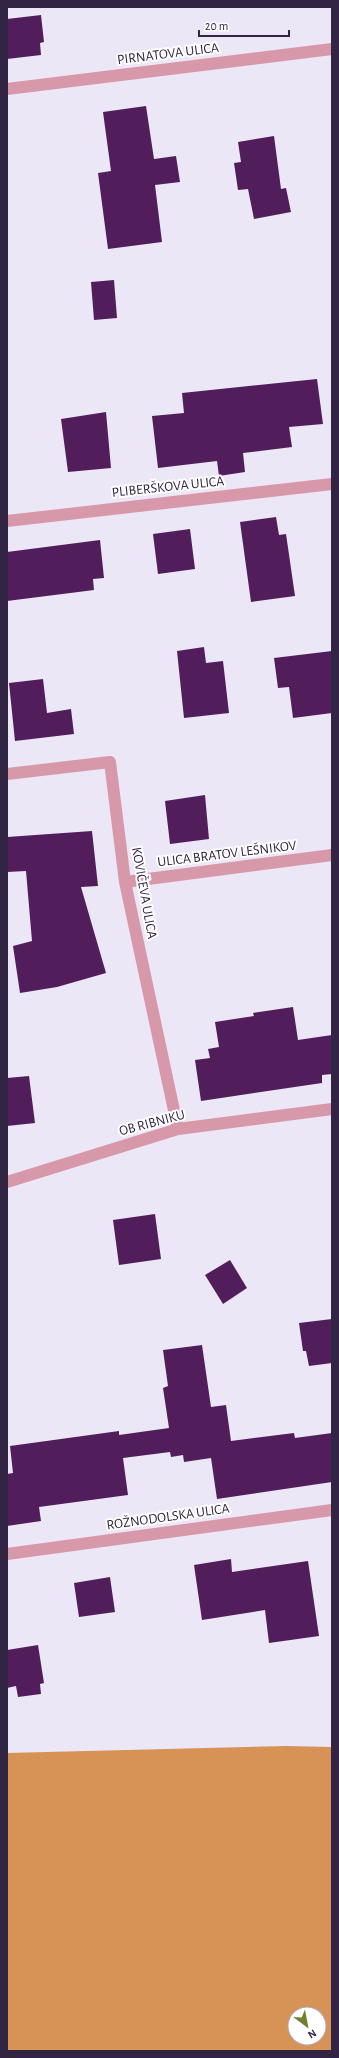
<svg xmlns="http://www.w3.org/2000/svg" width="339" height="2058" font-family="'Alegreya Sans',sans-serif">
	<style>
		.forest { fill: #d79255; fill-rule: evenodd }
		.building { fill: #511e5b }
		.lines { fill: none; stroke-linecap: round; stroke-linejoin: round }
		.minor { stroke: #d798a9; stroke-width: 12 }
		.labels { text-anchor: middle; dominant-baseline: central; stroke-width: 4; stroke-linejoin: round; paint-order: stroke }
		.street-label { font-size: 14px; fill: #312543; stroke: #fff }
	</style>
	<rect width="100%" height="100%" fill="#ece7f7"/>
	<!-- forest -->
	<path class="forest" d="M 286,1746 L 332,1747 L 332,2051 L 7,2051 L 7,1753 ZM 295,2014 L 319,2014 L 319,2038 L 295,2038 Z"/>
	<!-- building -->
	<path class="building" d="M 41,15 L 44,42 L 40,43 L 41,55 L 7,59 L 7,19 Z
		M 146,106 L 154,159 L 176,156 L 180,182 L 155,185 L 162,242 L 108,249 L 98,173 L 111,171 L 103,112 Z
		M 274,136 L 281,189 L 286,188 L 291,212 L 254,219 L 248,189 L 238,190 L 234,163 L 241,162 L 238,142 Z
		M 114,280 L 117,318 L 94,320 L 91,282 Z
		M 317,379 L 323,424 L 289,427 L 292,447 L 243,453 L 245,472 L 219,476 L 217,461 L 158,468 L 152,416 L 184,413 L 182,393 Z
		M 106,412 L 111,468 L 68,472 L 61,419 Z
		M 276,517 L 279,535 L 286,534 L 295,596 L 251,602 L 240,522 Z
		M 190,529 L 195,569 L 158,574 L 153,534 Z
		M 100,540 L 104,578 L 93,579 L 94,590 L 7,601 L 7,552 Z
		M 204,647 L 206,663 L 223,661 L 229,713 L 184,718 L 177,651 Z
		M 332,651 L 332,713 L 293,718 L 289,687 L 278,688 L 274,658 Z
		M 43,679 L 47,713 L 71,709 L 74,734 L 15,741 L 9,683 Z
		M 205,795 L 209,839 L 170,844 L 165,801 Z
		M 92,831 L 98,886 L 81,887 L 106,973 L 57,987 L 20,993 L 13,946 L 32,941 L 26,871 L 7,872 L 7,837 Z
		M 293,1007 L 298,1040 L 332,1035 L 332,1074 L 322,1075 L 322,1083 L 201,1101 L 195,1060 L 210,1058 L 208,1049 L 219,1047 L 215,1022 L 254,1016 L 253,1013 Z
		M 29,1076 L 35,1123 L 7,1126 L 7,1078 Z
		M 155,1214 L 161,1259 L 119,1265 L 113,1220 Z
		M 230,1260 L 247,1288 L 223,1304 L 205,1275 Z
		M 332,1319 L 332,1363 L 309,1366 L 306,1351 L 303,1351 L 299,1323 Z
		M 202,1345 L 211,1407 L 226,1405 L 231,1441 L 294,1433 L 295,1438 L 332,1433 L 332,1482 L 217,1499 L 211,1458 L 184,1462 L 183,1455 L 171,1457 L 170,1452 L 123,1458 L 128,1495 L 39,1507 L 41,1521 L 7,1526 L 7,1474 L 13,1473 L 10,1446 L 119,1431 L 119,1435 L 169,1428 L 163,1388 L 168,1386 L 163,1350 Z
		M 231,1559 L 232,1572 L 308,1561 L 319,1636 L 269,1643 L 265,1610 L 202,1620 L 194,1565 Z
		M 110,1577 L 115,1612 L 79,1617 L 74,1583 Z
		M 38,1645 L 44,1683 L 40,1684 L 41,1694 L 18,1697 L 16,1686 L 7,1688 L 7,1650 Z"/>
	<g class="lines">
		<!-- minor -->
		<path class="minor" d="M 7,89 L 332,49
			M 7,521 L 332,484
			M 7,774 L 110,762 L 125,882 L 178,1129
			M 125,882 L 332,855
			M 7,1182 L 178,1129 L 332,1109
			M 7,1554 L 332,1510"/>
	</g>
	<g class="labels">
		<!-- street labels -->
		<g class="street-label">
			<text transform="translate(168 54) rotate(-7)">PIRNATOVA ULICA</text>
			<text transform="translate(168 487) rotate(-6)">PLIBERŠKOVA ULICA</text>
			<text transform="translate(227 854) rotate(-7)">ULICA BRATOV LEŠNIKOV</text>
			<text transform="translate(144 893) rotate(80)">KOVIČEVA ULICA</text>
			<text transform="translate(152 1123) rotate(-15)">OB RIBNIKU</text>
			<text transform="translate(168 1517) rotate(-8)">ROŽNODOLSKA ULICA</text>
		</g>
	</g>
	<!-- border -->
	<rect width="339" height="2058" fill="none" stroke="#312543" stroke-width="16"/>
	<!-- north arrow -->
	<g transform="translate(307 2026) rotate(148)"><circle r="19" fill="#ffffff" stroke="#ada8b4"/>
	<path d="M0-3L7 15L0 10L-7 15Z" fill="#6f8232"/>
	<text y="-6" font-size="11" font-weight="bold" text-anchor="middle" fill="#312543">N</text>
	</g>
	<!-- scale -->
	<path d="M199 30v6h90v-6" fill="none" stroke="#312543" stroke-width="2"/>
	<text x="205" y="30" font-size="12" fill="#312543" stroke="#ffffff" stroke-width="3" paint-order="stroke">20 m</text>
</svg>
